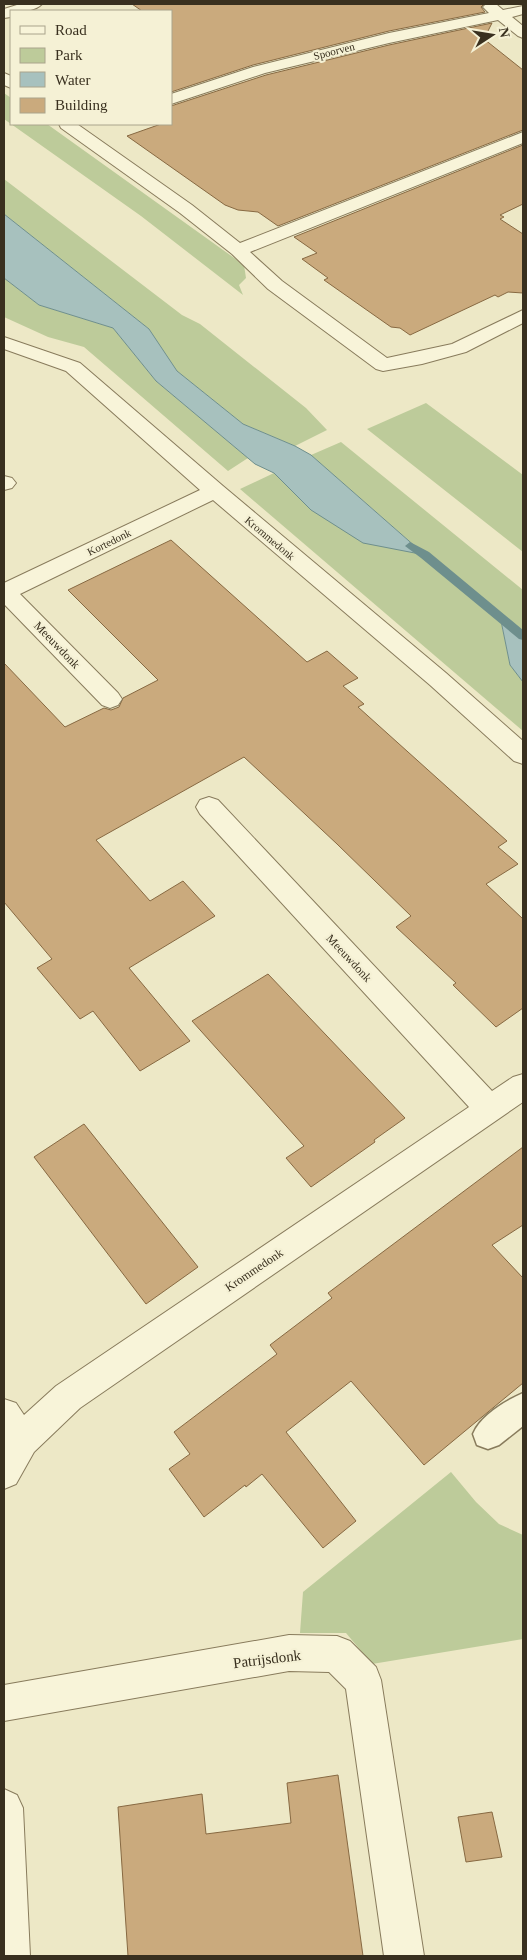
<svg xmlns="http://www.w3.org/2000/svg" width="527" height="1960" font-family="'Times New Roman',serif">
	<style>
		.green { fill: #bdcb9a }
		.water { fill: #a7c1be; stroke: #6e8f8d }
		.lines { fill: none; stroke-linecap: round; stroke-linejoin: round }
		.stream { fill: #6e8f8d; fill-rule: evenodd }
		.building { fill: #caaa7d; stroke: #876942 }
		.lane-casing { stroke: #887b5c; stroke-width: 3 }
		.street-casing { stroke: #887b5c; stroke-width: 2 }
		.lane { fill: #f8f4d9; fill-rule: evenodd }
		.street { fill: #f8f4d9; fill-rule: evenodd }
		.labels { text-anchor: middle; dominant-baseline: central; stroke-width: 4.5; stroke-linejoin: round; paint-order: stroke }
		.far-street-label { font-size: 11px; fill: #39301f; stroke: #f5f1d5 }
		.street-label { font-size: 12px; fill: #39301f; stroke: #f5f1d5 }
		.near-street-label { font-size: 15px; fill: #39301f; stroke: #f5f1d5 }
	</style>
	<rect width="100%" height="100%" fill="#ede8c6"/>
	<!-- green -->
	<path class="green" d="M 4,93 L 11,98 L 11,124 L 47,124 L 244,265 L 246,278 L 239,285 L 243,295 L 141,216 L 4,119 Z
		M 4,179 L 182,315 L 200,324 L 306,408 L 327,430 L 295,446 L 243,424 L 177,371 L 149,329 L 4,214 Z
		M 4,278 L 39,305 L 113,328 L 156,381 L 248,458 L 228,471 L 84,347 L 48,337 L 4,317 Z
		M 426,403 L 523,475 L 523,552 L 367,429 Z
		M 341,442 L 523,590 L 523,635 L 500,617 L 510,665 L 523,682 L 523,731 L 240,489 L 274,473 L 311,510 L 424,554 L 311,455 Z
		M 451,1472 L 476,1502 L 499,1524 L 523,1535 L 523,1639 L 372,1664 L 346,1633 L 300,1633 L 303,1592 Z"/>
	<!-- water -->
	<path class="water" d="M 4,214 L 149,329 L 177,371 L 243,424 L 295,446 L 311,455 L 425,555 L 363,543 L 311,510 L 274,473 L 255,464 L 156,381 L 113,328 L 39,305 L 4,278 Z
		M 500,616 L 523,635 L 523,682 L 510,665 Z"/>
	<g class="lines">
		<!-- stream -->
		<path class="stream" d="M 410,542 L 429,552 L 523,630 L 523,640 L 519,639 L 421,558 L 405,546 Z"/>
	</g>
	<!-- building -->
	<path class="building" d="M 132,4 L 484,4 L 481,7 L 485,12 L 389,31 L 253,65 L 171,92 L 171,11 L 142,11 Z
		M 492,23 L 484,39 L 523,70 L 523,130 L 278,226 L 258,212 L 238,210 L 225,205 L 127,136 L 161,124 L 171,124 L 171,106 L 266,75 L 389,45 Z
		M 523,145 L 523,204 L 500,215 L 504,217 L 500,219 L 523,234 L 523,293 L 508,292 L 498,297 L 495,295 L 410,335 L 400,328 L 391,327 L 324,280 L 328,278 L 302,259 L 317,253 L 294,237 Z
		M 171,540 L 307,662 L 327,651 L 358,678 L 343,686 L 364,704 L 358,707 L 507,841 L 498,847 L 518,864 L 486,884 L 523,919 L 523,1008 L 496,1027 L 453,985 L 456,983 L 396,927 L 411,916 L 337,844 L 244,757 L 96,840 L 150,901 L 183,881 L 215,916 L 129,968 L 190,1041 L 140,1071 L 93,1011 L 80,1019 L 37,968 L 52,959 L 4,902 L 4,663 L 65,727 L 104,708 L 111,710 L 119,707 L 123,698 L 158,680 L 68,590 Z
		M 268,974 L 405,1118 L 374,1140 L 375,1142 L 311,1187 L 286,1158 L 304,1146 L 192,1021 Z
		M 84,1124 L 198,1267 L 146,1304 L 34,1157 Z
		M 523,1147 L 523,1225 L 492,1245 L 523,1278 L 523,1383 L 424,1465 L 351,1381 L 286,1432 L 356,1521 L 323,1548 L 262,1474 L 246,1487 L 245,1485 L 204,1517 L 169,1469 L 190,1454 L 174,1432 L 277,1354 L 270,1345 L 332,1298 L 328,1293 Z
		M 338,1775 L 363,1956 L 128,1956 L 118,1807 L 202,1794 L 206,1834 L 291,1823 L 287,1783 Z
		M 492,1812 L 502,1857 L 466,1862 L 458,1817 Z"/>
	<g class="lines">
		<defs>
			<path id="lane" d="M 523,1393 L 523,1426 L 499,1445 L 488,1449 L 477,1445 L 473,1434 C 480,1416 505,1401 523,1393 Z"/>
			<path id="street" d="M 20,4 L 42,4 C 34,12 22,11 11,11 L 11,17 L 4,18 L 4,9 Z
				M 486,4 L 496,4 L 503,10 L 523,6 L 523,14 L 512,17 L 523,26 L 523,38 L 518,36 L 498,20 L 389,43 L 265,73 L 171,104 L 171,94 L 253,67 L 389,33 L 489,13 L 483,7 Z
				M 4,73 L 11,76 L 11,88 L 4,85 Z
				M 59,124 L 77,124 L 192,205 L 240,243 L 523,132 L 523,143 L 250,252 L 282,281 L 387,358 L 452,344 L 523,310 L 523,323 L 466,352 L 422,364 L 383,371 L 376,369 L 268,289 L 232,254 L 180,213 L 61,128 Z
				M 4,337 L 80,363 L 223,486 L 446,673 L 523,741 L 523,764 L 514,761 L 430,685 L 213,500 L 20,594 L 118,693 L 122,699 L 118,705 L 110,708 L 102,705 L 4,604 L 4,583 L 200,490 L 66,371 L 4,349 Z
				M 4,476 L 12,478 L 16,483 L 12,488 L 4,490 Z
				M 209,797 L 218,800 L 492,1091 L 513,1077 L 523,1074 L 523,1102 L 80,1408 L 34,1452 L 16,1484 L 4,1489 L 4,1399 L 16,1403 L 24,1415 L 56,1386 L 469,1107 L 200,814 L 196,807 L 200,800 Z
				M 289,1635 L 337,1636 L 350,1641 L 376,1667 L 381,1680 L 424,1956 L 384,1956 L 346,1689 L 329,1672 L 289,1671 L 4,1721 L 4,1685 Z
				M 4,1789 L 17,1795 L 23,1808 L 30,1956 L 4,1956 Z"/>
		</defs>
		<!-- lane casing -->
		<use href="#lane" class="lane-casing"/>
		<!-- street casing -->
		<use href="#street" class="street-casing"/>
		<!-- lane -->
		<use href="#lane" class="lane"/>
		<!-- street -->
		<use href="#street" class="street"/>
	</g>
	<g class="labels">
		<!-- far-street labels -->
		<g class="far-street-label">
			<text transform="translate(334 51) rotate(-14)">Spoorven</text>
			<text transform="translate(270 538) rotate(40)">Krommedonk</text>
			<text transform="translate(109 542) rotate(-26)">Kortedonk</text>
		</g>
		<!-- street labels -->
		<g class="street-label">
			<text transform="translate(57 645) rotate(46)">Meeuwdonk</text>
			<text transform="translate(349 958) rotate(47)">Meeuwdonk</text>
			<text transform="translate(254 1270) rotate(-34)">Krommedonk</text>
		</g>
		<!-- near-street labels -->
		<g class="near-street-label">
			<text transform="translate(267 1659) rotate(-7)">Patrijsdonk</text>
		</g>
	</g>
	<!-- border -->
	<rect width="527" height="1960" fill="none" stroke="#39301f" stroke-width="10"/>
	<!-- legend -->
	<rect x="10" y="10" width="162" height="115" fill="#f5f1d5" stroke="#aaa48c"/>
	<rect x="20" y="26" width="25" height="8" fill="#f8f4d9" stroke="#aaa48c"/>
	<text x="55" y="35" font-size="15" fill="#39301f">Road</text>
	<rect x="20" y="48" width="25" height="15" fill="#bdcb9a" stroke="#aaa48c"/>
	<text x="55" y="60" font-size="15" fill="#39301f">Park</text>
	<rect x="20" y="72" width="25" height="15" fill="#a7c1be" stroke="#aaa48c"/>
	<text x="55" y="85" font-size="15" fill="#39301f">Water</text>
	<rect x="20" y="98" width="25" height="15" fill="#caaa7d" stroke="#aaa48c"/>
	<text x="55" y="110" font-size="15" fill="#39301f">Building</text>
	<!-- north arrow -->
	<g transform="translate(492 35) rotate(78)" stroke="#f5f1d5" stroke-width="4" paint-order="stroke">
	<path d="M0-4L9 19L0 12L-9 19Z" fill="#39301f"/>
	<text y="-8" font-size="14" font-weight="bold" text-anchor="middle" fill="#39301f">N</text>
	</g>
</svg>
